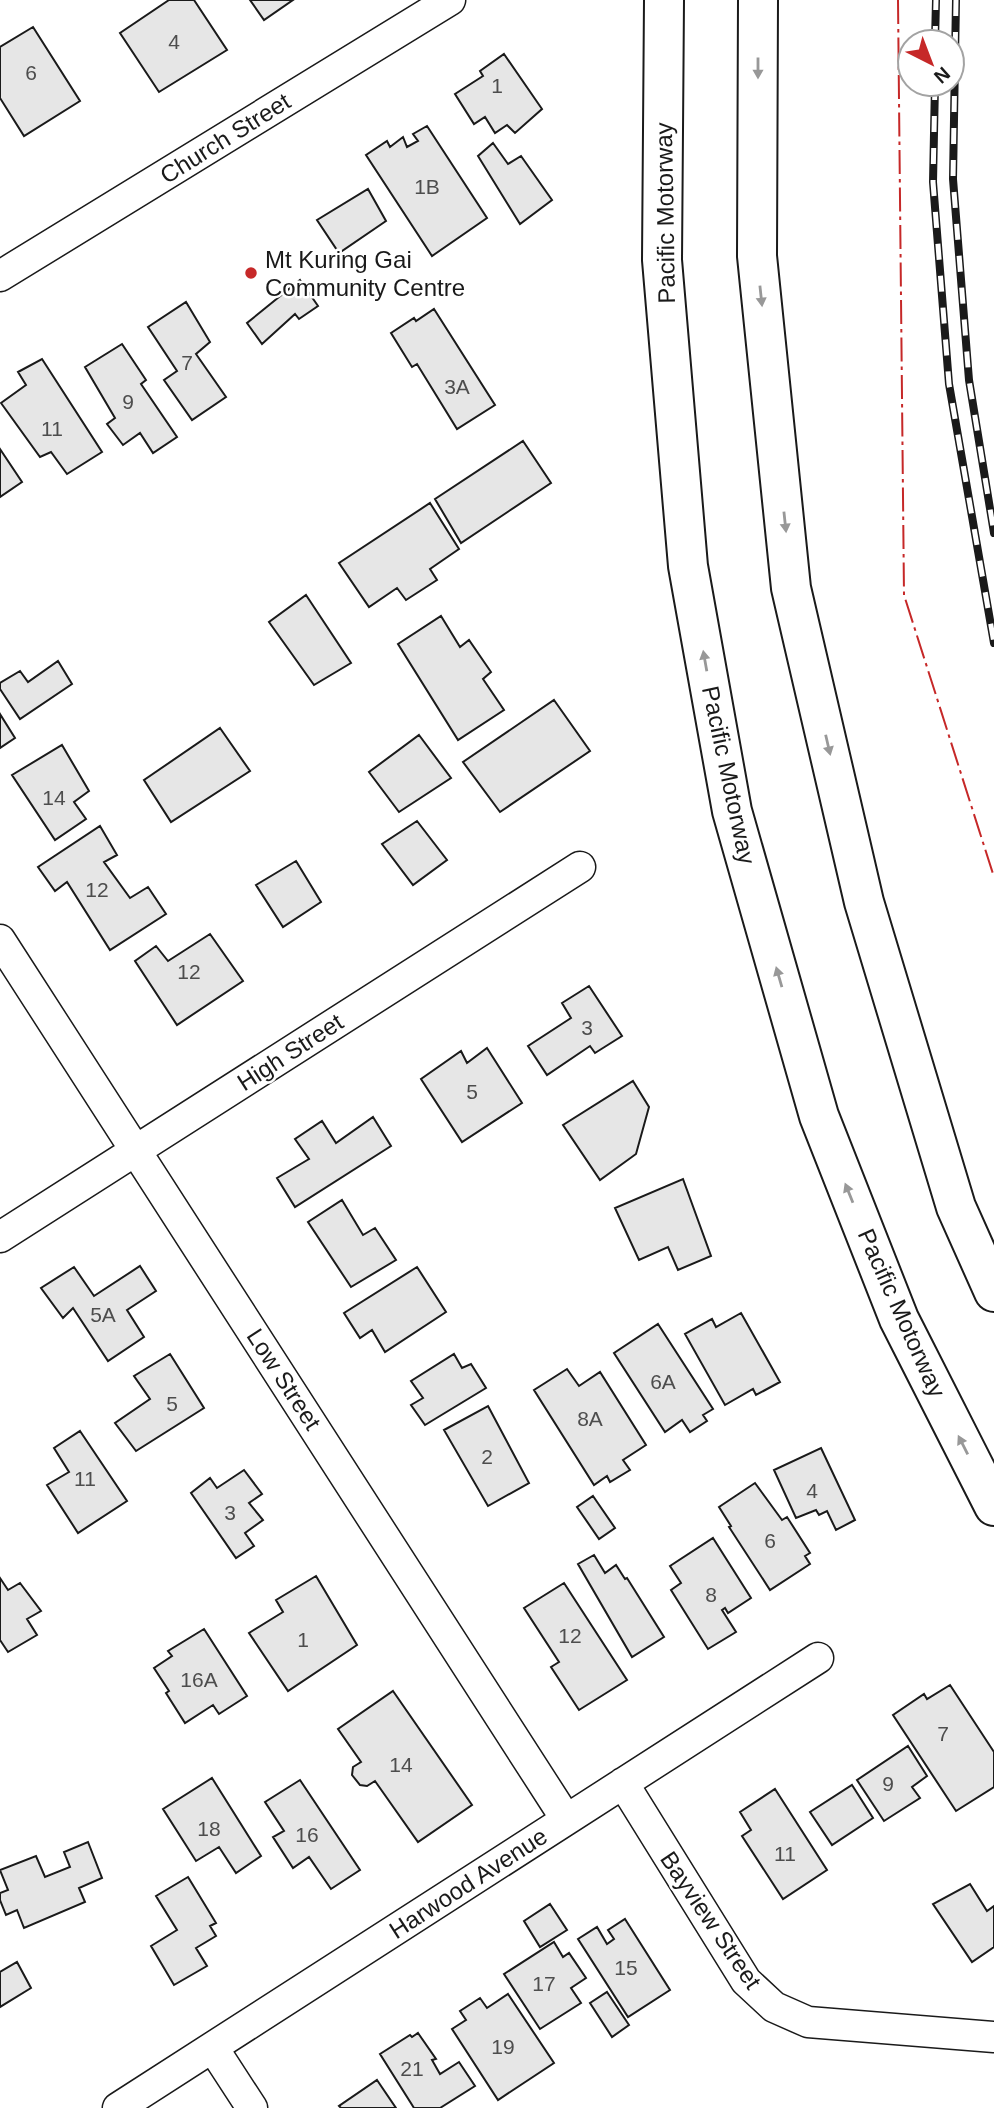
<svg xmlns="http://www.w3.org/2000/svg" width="994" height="2108" font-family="Arial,sans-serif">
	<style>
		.building { fill: #e6e6e6; stroke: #1a1a1a; stroke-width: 2 }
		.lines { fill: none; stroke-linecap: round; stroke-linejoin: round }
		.minor-casing { stroke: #1a1a1a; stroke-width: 33 }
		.motorway-casing { stroke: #1a1a1a; stroke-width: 42 }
		.minor { stroke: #fff; stroke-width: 30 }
		.motorway { stroke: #fff; stroke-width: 38 }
		.rail-casing { stroke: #1a1a1a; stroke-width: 8 }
		.rail { stroke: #fff; stroke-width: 5; stroke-dasharray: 16; stroke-linecap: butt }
		.power { stroke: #c62828; stroke-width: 2; stroke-dasharray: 24 5 3.5 5; stroke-linecap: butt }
		.oneway { fill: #989898 }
		.poi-dot { fill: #c62828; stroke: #fff; stroke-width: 2.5 }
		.labels { text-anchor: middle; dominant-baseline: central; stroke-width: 5; stroke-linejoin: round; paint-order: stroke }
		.number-label { font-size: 21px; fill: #4d4d4d }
		.street-label { font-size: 24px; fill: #1a1a1a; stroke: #fff }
		.poi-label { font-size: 24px; fill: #1a1a1a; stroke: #fff; text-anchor: start }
	</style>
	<rect width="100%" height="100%" fill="#fff"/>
	<!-- building -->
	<path class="building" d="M 169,0 L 194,0 L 227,50 L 159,92 L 120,33 Z
		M 250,0 L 293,0 L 264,20 Z
		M 33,27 L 80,101 L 24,136 L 0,98 L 0,47 Z
		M 504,54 L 542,109 L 515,133 L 507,125 L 495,133 L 485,117 L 474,124 L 455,94 L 483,76 L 480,71 Z
		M 427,126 L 487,218 L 432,256 L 366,155 L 387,141 L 390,147 L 403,137 L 407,147 L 418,141 L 413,134 Z
		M 493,143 L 508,164 L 521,156 L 552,200 L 520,224 L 478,156 Z
		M 368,189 L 386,221 L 339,253 L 317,220 Z
		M 300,280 L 318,306 L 299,319 L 295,314 L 262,344 L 247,323 Z
		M 186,302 L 210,342 L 196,354 L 226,397 L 192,420 L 164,380 L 177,371 L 148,327 Z
		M 434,309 L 495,405 L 457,429 L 417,364 L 412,367 L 391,333 L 414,318 L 416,321 Z
		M 122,344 L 146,380 L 141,384 L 177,437 L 153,453 L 140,433 L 123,445 L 107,424 L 115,418 L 85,367 Z
		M 42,359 L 102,452 L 67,474 L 51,452 L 40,457 L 1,403 L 26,385 L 18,372 Z
		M 523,441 L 551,483 L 461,543 L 435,499 Z
		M 0,449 L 22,482 L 0,497 Z
		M 430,503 L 459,549 L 430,569 L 437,580 L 406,600 L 397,588 L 369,607 L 339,563 Z
		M 306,595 L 351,663 L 314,685 L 269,622 Z
		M 441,616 L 460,647 L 469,640 L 491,672 L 483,679 L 504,710 L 458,740 L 398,644 Z
		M 58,661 L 72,684 L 20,719 L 0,689 L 0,683 L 20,671 L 28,682 Z
		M 554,700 L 590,751 L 500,812 L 463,762 Z
		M 0,714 L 15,738 L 0,748 Z
		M 220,728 L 250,771 L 171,822 L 144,780 Z
		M 419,735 L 451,778 L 399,812 L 369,772 Z
		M 62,745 L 89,791 L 74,802 L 86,819 L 55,840 L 12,775 Z
		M 417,821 L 447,860 L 413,885 L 382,844 Z
		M 100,826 L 117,855 L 104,862 L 130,898 L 148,887 L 166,914 L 110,950 L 67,882 L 55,891 L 38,867 Z
		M 296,861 L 321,902 L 283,927 L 256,885 Z
		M 210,934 L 243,981 L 177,1025 L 135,961 L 156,946 L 168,961 Z
		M 589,986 L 622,1036 L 595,1053 L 590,1046 L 547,1075 L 528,1046 L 571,1018 L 562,1003 Z
		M 487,1048 L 522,1103 L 462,1142 L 421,1079 L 461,1051 L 467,1063 Z
		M 633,1081 L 649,1107 L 636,1154 L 600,1180 L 563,1125 Z
		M 373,1117 L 391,1146 L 295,1207 L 277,1178 L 309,1159 L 295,1139 L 322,1121 L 336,1143 Z
		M 683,1179 L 711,1256 L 678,1270 L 668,1247 L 639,1260 L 615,1208 Z
		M 342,1200 L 363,1235 L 375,1228 L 396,1260 L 351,1287 L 308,1222 Z
		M 140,1266 L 156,1291 L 127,1310 L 144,1337 L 108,1361 L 73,1308 L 63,1318 L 41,1288 L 74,1267 L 94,1296 Z
		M 417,1267 L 446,1312 L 385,1352 L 372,1330 L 360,1338 L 344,1313 Z
		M 741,1313 L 780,1382 L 756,1395 L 753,1389 L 725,1405 L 685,1334 L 712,1319 L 716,1327 Z
		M 658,1324 L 713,1409 L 703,1415 L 707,1421 L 690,1432 L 682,1420 L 665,1432 L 614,1353 Z
		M 170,1354 L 204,1408 L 136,1451 L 115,1423 L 150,1399 L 134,1376 Z
		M 454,1354 L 462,1368 L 471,1364 L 486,1388 L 425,1425 L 411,1405 L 423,1398 L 411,1381 Z
		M 567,1369 L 579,1386 L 600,1372 L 646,1445 L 623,1460 L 630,1470 L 610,1482 L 607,1476 L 594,1485 L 534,1390 Z
		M 488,1406 L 529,1483 L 488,1506 L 444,1430 Z
		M 80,1431 L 127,1501 L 78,1533 L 47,1485 L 69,1472 L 54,1448 Z
		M 821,1448 L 855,1520 L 836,1530 L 827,1511 L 819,1515 L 816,1510 L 796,1518 L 774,1470 Z
		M 244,1470 L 262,1494 L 249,1503 L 263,1520 L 245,1533 L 254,1546 L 236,1558 L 191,1493 L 210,1478 L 217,1488 Z
		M 755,1483 L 782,1520 L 787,1517 L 810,1553 L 805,1556 L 810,1564 L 770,1590 L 729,1527 L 731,1526 L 719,1507 Z
		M 593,1496 L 615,1528 L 599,1539 L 577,1507 Z
		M 713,1538 L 751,1598 L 728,1613 L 725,1608 L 722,1610 L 736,1632 L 708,1649 L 671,1590 L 681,1583 L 670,1566 Z
		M 594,1555 L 605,1573 L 616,1565 L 625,1579 L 627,1578 L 664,1637 L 632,1657 L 578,1564 Z
		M 316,1576 L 357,1645 L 288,1691 L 249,1633 L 283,1612 L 276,1600 Z
		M 0,1578 L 8,1590 L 20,1583 L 41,1611 L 27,1619 L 37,1635 L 8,1652 L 0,1640 Z
		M 564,1583 L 627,1680 L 579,1710 L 551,1667 L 559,1662 L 524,1608 Z
		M 204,1629 L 247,1696 L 219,1714 L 213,1705 L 185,1723 L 166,1693 L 169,1691 L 154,1668 L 172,1656 L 168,1651 Z
		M 950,1685 L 994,1752 L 994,1787 L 956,1811 L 893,1715 L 924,1694 L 927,1699 Z
		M 393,1691 L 472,1805 L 418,1842 L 375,1781 L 367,1786 L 360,1785 L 352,1775 L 353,1767 L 361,1762 L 338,1729 Z
		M 908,1746 L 927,1776 L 912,1787 L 920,1798 L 884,1821 L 857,1780 Z
		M 212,1778 L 261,1856 L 236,1873 L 219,1847 L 196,1861 L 163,1809 Z
		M 300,1780 L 360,1870 L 331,1889 L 309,1857 L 293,1868 L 273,1837 L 284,1831 L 265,1802 Z
		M 852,1785 L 873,1818 L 832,1845 L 810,1812 Z
		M 775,1789 L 827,1870 L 783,1899 L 742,1836 L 751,1830 L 740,1812 Z
		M 88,1842 L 102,1878 L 79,1888 L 85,1902 L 24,1928 L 17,1910 L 6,1915 L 0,1900 L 0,1893 L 8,1890 L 0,1870 L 36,1856 L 45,1877 L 70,1867 L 64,1852 Z
		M 188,1877 L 216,1923 L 210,1926 L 216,1936 L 196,1948 L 207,1966 L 174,1985 L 151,1946 L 177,1930 L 156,1896 Z
		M 970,1884 L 987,1911 L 994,1906 L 994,1947 L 972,1962 L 933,1904 Z
		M 550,1904 L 567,1930 L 540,1947 L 524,1921 Z
		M 625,1919 L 670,1990 L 628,2017 L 578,1939 L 597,1927 L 607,1944 L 614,1939 L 608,1930 Z
		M 554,1942 L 563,1957 L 569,1953 L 586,1978 L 571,1988 L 581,2003 L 540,2029 L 504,1974 Z
		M 17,1962 L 31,1988 L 0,2007 L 0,1972 Z
		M 607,1992 L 629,2025 L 612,2037 L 590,2003 Z
		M 508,1994 L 554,2063 L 498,2100 L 452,2029 L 466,2020 L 460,2011 L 480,1998 L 487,2008 Z
		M 418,2033 L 436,2059 L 432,2060 L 440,2074 L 459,2062 L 475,2086 L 440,2108 L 414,2108 L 380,2054 L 410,2035 L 412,2037 Z
		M 377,2080 L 396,2108 L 341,2108 L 339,2106 Z"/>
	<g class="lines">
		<defs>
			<path id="minor" d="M 0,276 L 450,0
				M 0,940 L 566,1819
				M 0,1237 L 580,867
				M 623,1783 L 746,1981 L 774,2007 L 808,2022 L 994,2037
				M 213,2048 L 252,2108
				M 118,2108 L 818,1658"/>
			<path id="motorway" d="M 664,0 L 662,260 L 688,566 L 732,811 L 819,1116 L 899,1319 L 994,1506
				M 758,0 L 757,256 L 791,588 L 864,902 L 956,1207 L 994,1292"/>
		</defs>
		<!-- minor casing -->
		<use href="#minor" class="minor-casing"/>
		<!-- motorway casing -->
		<use href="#motorway" class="motorway-casing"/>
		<!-- minor -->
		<use href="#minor" class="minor"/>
		<!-- motorway -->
		<use href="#motorway" class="motorway"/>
		<defs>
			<path id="rail" d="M 956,0 L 953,179 L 969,380 L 994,533
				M 935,42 L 936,0
				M 935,84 L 933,182 L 949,384 L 994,643"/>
		</defs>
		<!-- rail casing -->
		<use href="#rail" class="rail-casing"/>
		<!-- rail -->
		<use href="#rail" class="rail"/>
		<!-- power -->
		<path class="power" d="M 898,0 L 904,595 L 994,877"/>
	</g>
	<!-- one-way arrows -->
	<defs><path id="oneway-solid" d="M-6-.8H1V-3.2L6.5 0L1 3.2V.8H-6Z" transform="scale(1.75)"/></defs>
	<g class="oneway">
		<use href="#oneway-solid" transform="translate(758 68) rotate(90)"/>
		<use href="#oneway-solid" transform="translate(761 296) rotate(84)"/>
		<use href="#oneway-solid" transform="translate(785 522) rotate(84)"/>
		<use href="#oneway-solid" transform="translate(705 661) rotate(-100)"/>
		<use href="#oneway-solid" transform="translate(828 745) rotate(77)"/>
		<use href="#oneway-solid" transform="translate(779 977) rotate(-106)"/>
		<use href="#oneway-solid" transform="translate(849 1193) rotate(-112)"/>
		<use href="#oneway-solid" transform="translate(963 1445) rotate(-117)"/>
	</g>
	<!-- markers -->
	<circle class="poi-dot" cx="251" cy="273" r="7"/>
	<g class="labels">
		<!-- number labels -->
		<g class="number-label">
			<text x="174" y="41">4</text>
			<text x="31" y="72">6</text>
			<text x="497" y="85">1</text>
			<text x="427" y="186">1B</text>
			<text x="187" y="362">7</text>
			<text x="457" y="386">3A</text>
			<text x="128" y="401">9</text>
			<text x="52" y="428">11</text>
			<text x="54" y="797">14</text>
			<text x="97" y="889">12</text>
			<text x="189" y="971">12</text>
			<text x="587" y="1027">3</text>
			<text x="472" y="1091">5</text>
			<text x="103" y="1314">5A</text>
			<text x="663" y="1381">6A</text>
			<text x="172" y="1403">5</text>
			<text x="590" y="1418">8A</text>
			<text x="487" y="1456">2</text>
			<text x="85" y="1478">11</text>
			<text x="812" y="1490">4</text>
			<text x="230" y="1512">3</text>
			<text x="770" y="1540">6</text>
			<text x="711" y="1594">8</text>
			<text x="570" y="1635">12</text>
			<text x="303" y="1639">1</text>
			<text x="199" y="1679">16A</text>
			<text x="943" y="1733">7</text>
			<text x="401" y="1764">14</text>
			<text x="888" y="1783">9</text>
			<text x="209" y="1828">18</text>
			<text x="307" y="1834">16</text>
			<text x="785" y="1853">11</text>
			<text x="626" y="1967">15</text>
			<text x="544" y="1983">17</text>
			<text x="503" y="2046">19</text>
			<text x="412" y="2068">21</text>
		</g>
		<!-- street labels -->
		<g class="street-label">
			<text transform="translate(225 138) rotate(-32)">Church Street</text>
			<text transform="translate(665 213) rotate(-91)">Pacific Motorway</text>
			<text transform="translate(729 775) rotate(78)">Pacific Motorway</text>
			<text transform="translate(290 1052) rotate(-33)">High Street</text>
			<text transform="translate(902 1313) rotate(66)">Pacific Motorway</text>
			<text transform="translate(284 1379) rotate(57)">Low Street</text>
			<text transform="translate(468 1883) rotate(-33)">Harwood Avenue</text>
			<text transform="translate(711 1920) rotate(56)">Bayview Street</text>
		</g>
		<!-- poi labels -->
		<g class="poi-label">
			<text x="265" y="259">Mt Kuring Gai<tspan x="265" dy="28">Community Centre</tspan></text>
		</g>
	</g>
	<!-- north arrow -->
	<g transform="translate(931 63) rotate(138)"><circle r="33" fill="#ffffff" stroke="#a3a3a3" stroke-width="2"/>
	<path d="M0-5L12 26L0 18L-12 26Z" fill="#c62828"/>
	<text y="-10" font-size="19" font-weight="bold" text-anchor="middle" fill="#1a1a1a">N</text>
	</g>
</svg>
